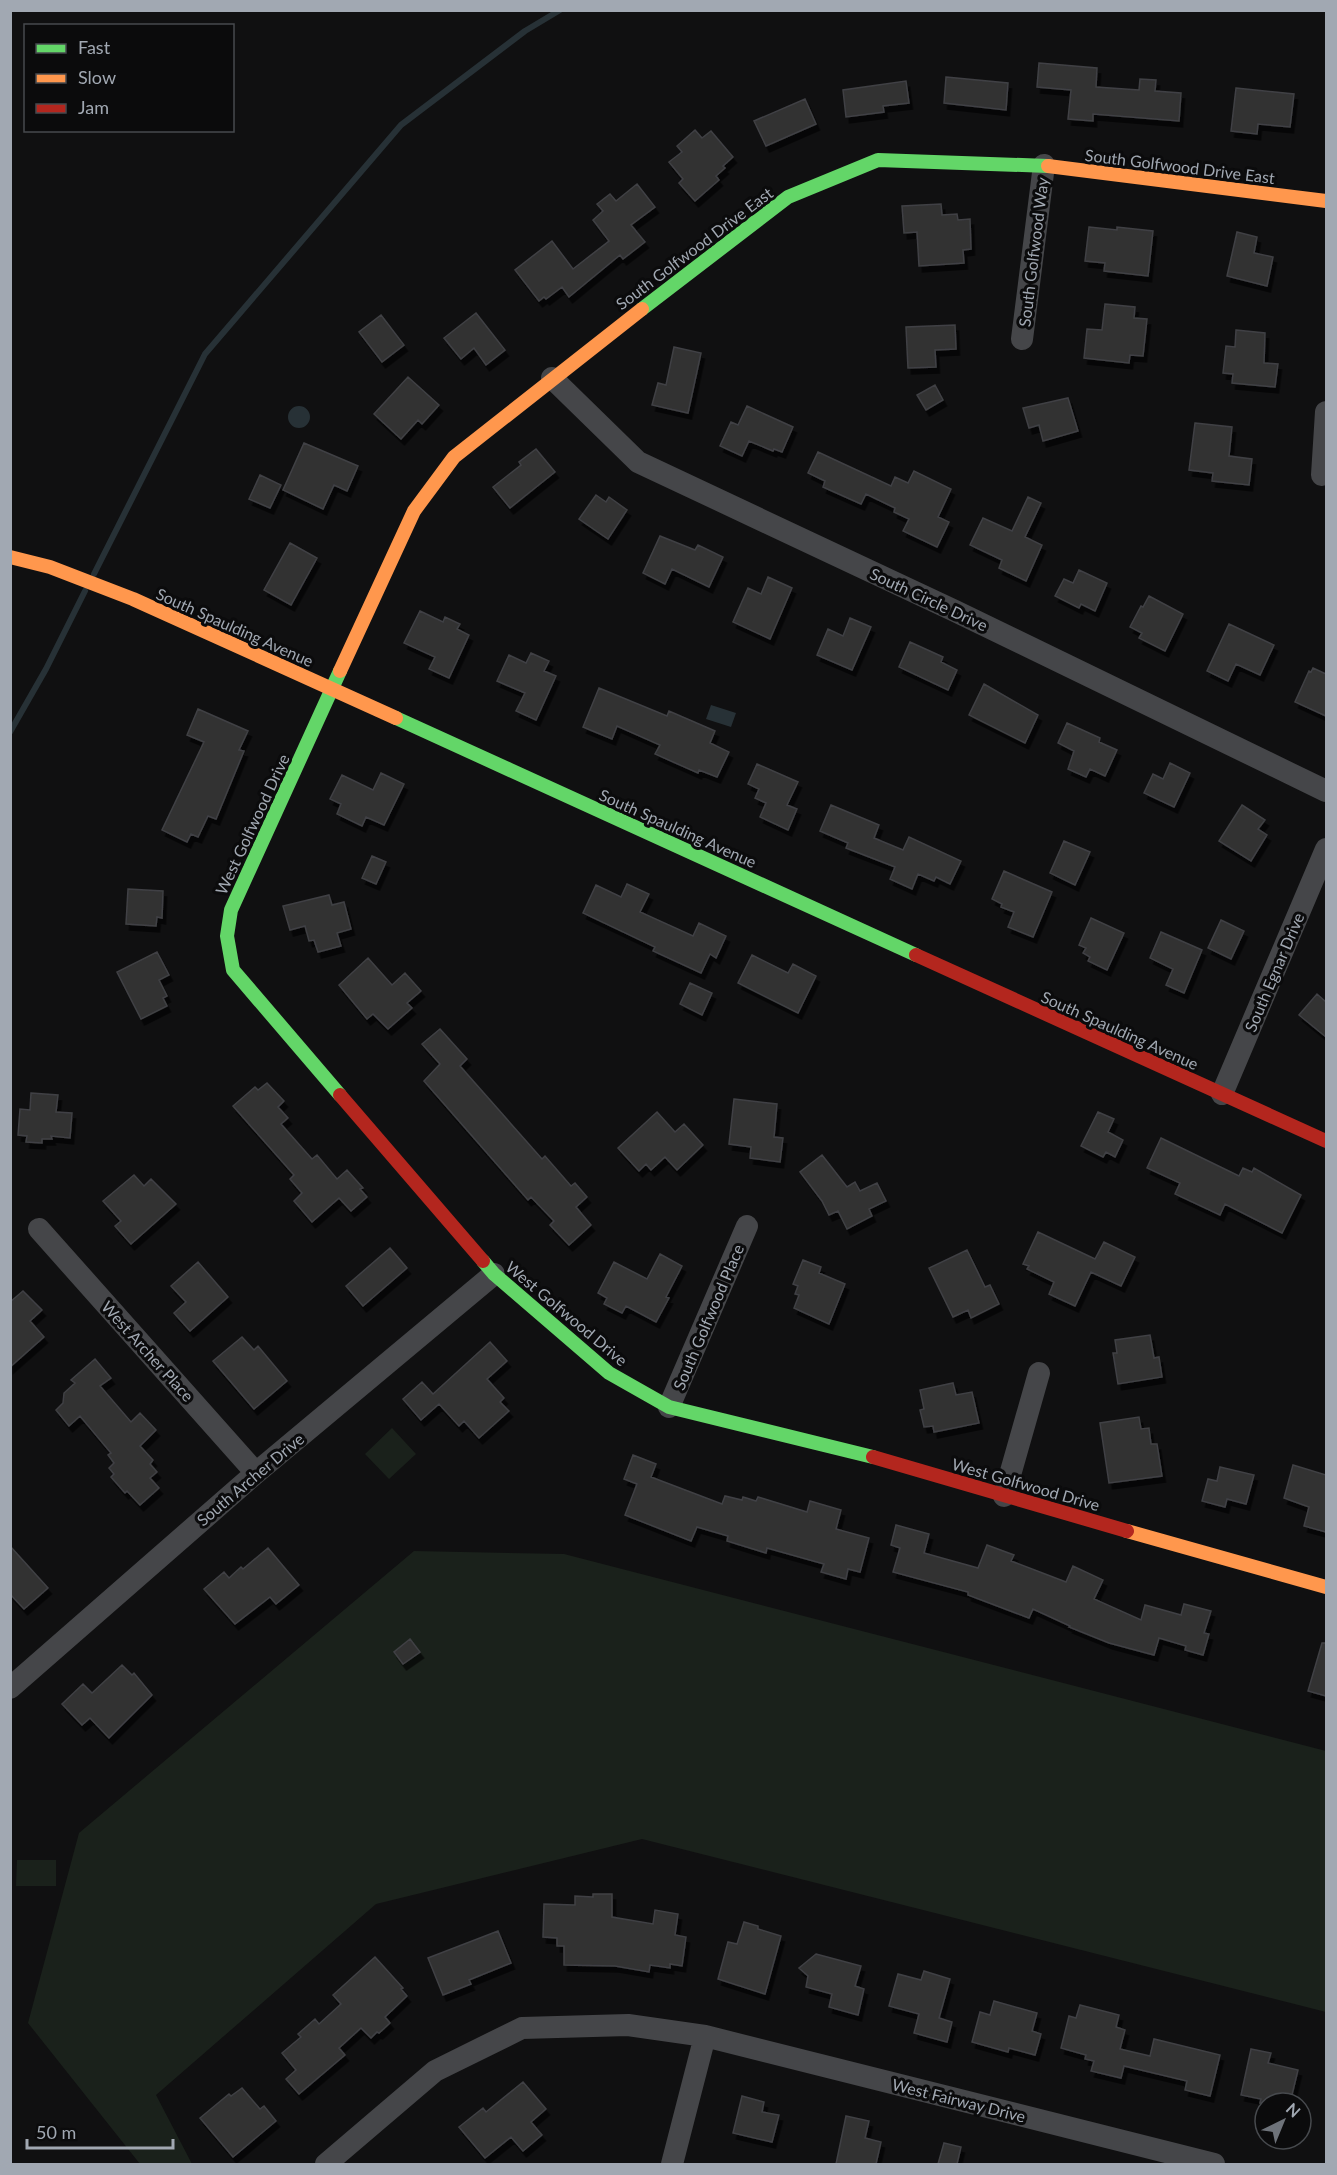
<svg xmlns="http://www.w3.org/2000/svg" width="1337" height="2175" font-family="Lato,sans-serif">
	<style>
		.green { fill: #1a211b }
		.water { fill: #273136 }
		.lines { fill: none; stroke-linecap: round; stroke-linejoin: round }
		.stream { stroke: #273136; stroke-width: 6 }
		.building { fill: #313133; stroke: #404144; stroke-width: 1.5; filter: url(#shadow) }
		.street { stroke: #454649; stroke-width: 22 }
		.fast { stroke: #63d668; stroke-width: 14 }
		.slow { stroke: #ff974d; stroke-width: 14 }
		.jam { stroke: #b3261e; stroke-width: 14 }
		.labels { text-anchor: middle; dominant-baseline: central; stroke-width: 6; stroke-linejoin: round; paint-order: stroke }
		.street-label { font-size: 16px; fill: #a1a8b2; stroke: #0b0b0c }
	</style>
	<defs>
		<filter id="shadow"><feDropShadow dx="3.5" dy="6" stdDeviation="0" flood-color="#0009"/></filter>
	</defs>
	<rect width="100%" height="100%" fill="#101011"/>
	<!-- green -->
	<path class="green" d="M 392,1428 L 416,1454 L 389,1479 L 365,1454 Z
		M 414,1551 L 564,1554 L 1326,1751 L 1326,2012 L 642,1839 L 376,1904 L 156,2095 L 192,2164 L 140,2164 L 28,2023 L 79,1833 Z
		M 17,1860 L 56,1860 L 56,1886 L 16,1886 Z"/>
	<!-- water -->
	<path class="water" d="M288 417a11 11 0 1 1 22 0a11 11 0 1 1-22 0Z
		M 711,705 L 736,713 L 731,727 L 706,719 Z"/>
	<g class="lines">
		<!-- stream -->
		<path class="stream" d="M 94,574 L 205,354 L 401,125 L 525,31 L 560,10
			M 10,732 L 46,669 L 85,591"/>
	</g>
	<!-- building -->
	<path class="building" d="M 1039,63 L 1097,68 L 1096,87 L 1139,90 L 1140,79 L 1156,80 L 1155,91 L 1181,93 L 1179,121 L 1093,114 L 1093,121 L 1068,119 L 1071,90 L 1037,87 Z
		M 946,77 L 1008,83 L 1006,110 L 944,103 Z
		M 906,81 L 909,103 L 883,106 L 884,112 L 846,117 L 843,90 Z
		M 1236,88 L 1294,94 L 1290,127 L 1258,124 L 1257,134 L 1231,131 Z
		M 805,99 L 816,124 L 766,146 L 754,121 Z
		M 695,130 L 702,138 L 711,131 L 733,157 L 723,166 L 725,168 L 716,176 L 719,180 L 695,201 L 679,183 L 683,179 L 669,162 L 682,152 L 677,146 Z
		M 637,184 L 655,207 L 631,225 L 645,242 L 623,259 L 620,255 L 569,297 L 562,287 L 546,299 L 544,297 L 539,301 L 515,270 L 552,241 L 573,269 L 609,241 L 593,220 L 603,211 L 597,204 L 610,194 L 616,201 Z
		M 941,204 L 942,215 L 957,214 L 958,220 L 970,219 L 971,249 L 963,250 L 964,263 L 919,266 L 917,232 L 904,233 L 902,206 Z
		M 1089,227 L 1117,230 L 1117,227 L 1153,231 L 1148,276 L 1104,271 L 1105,263 L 1085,261 Z
		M 1237,232 L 1257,237 L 1254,253 L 1273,257 L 1267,286 L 1227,276 Z
		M 1105,304 L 1135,307 L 1134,318 L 1147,319 L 1143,356 L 1130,355 L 1129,363 L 1084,358 L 1087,329 L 1102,330 Z
		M 476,313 L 505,350 L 486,365 L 474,348 L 461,359 L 444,338 Z
		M 381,315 L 404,345 L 382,362 L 359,332 Z
		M 955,325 L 956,349 L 935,350 L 936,367 L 908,368 L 906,327 Z
		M 1236,330 L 1265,333 L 1264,363 L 1278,364 L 1275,387 L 1232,383 L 1233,374 L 1223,373 L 1226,346 L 1235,347 Z
		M 674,347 L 701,353 L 688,413 L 652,405 L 658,383 L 666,385 Z
		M 408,377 L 439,405 L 422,424 L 418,420 L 401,439 L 374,414 Z
		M 935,385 L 943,400 L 926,410 L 917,395 Z
		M 1068,398 L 1078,431 L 1043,441 L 1039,425 L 1029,428 L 1023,408 Z
		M 747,406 L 793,427 L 782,452 L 774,449 L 773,451 L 749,441 L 742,456 L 720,446 L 731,422 L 738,425 Z
		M 1195,423 L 1232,427 L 1229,456 L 1252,459 L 1249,485 L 1212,481 L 1213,473 L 1189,470 Z
		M 304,443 L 358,466 L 347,491 L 334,485 L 323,509 L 283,490 Z
		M 536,449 L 555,472 L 510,508 L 493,487 L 521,465 L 519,462 Z
		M 818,452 L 891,486 L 895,477 L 908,483 L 914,471 L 951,489 L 938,517 L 949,522 L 937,547 L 903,531 L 909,519 L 894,512 L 895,508 L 866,494 L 861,504 L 823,487 L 825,481 L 808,473 Z
		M 260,475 L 281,485 L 270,508 L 249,499 Z
		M 596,495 L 606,502 L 609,497 L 627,510 L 608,539 L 579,519 Z
		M 1028,497 L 1041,503 L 1025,537 L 1042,545 L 1026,581 L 999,568 L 1002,560 L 970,545 L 983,518 L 1012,531 Z
		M 660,536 L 695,550 L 698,545 L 723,557 L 709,587 L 672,569 L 665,584 L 643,573 Z
		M 290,543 L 317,558 L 291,605 L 264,590 Z
		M 1079,570 L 1107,583 L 1095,611 L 1081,604 L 1079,608 L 1055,596 L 1064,579 L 1073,583 Z
		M 768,577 L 792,588 L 770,639 L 733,622 L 748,588 L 761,594 Z
		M 1149,596 L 1183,614 L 1165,651 L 1139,638 L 1142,633 L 1130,627 L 1141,606 L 1143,607 Z
		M 420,611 L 443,622 L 445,617 L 460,624 L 457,629 L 469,635 L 449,678 L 429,669 L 435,657 L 404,643 Z
		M 850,618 L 871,627 L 852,670 L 817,655 L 828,629 L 843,636 Z
		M 1229,624 L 1274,645 L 1260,675 L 1236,664 L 1228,681 L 1207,671 Z
		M 910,642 L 943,657 L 941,662 L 957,670 L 948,690 L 899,667 Z
		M 531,653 L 549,661 L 544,671 L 556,676 L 536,720 L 516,711 L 525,693 L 497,681 L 509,655 L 526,663 Z
		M 1313,668 L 1326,674 L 1326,716 L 1295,702 L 1309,671 L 1311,672 Z
		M 984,684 L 1038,715 L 1025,743 L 969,715 Z
		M 599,688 L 667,716 L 669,711 L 715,731 L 710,743 L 729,752 L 717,777 L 699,770 L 698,773 L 655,754 L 660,745 L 617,726 L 612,739 L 583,727 Z
		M 198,709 L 248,731 L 239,750 L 244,751 L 216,819 L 208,816 L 198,837 L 191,834 L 187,842 L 162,830 L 204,742 L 187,735 Z
		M 1067,723 L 1100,738 L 1099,742 L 1117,750 L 1105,776 L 1090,769 L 1086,777 L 1068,769 L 1074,751 L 1058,743 Z
		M 1170,763 L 1190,773 L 1174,807 L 1144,793 L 1153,774 L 1163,779 Z
		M 757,764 L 798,782 L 787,805 L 797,809 L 788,830 L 760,817 L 766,803 L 755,798 L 759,789 L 748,784 Z
		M 381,773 L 404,784 L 384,825 L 366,817 L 362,826 L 337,814 L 341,804 L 330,799 L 342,775 L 373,790 Z
		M 831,805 L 879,825 L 874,838 L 903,850 L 909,837 L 961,861 L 950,884 L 936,877 L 934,881 L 918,874 L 912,889 L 890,879 L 895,867 L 846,848 L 848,843 L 820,831 Z
		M 1242,805 L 1265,820 L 1258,829 L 1267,835 L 1251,861 L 1219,841 Z
		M 1064,841 L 1090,852 L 1075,885 L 1050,873 Z
		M 372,856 L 386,862 L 376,884 L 362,878 Z
		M 1004,871 L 1052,892 L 1033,937 L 1008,927 L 1014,912 L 1001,907 L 1002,904 L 992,899 Z
		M 627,884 L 649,894 L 640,912 L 693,936 L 699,923 L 726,936 L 716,958 L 710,954 L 701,973 L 653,951 L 655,947 L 583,913 L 596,885 L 621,897 Z
		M 128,889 L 163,891 L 162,918 L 157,917 L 156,926 L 126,924 Z
		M 329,895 L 332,905 L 344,902 L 351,929 L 337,933 L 341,946 L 318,952 L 314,940 L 309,941 L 305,926 L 290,930 L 283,906 Z
		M 1091,918 L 1124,933 L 1107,970 L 1088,961 L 1090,957 L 1083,953 L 1086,948 L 1079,945 Z
		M 1221,920 L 1244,931 L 1231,959 L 1208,948 Z
		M 1161,932 L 1202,950 L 1184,993 L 1166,985 L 1173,969 L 1150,958 Z
		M 157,952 L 169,975 L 159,980 L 167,996 L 163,998 L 167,1006 L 141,1019 L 117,972 Z
		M 752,955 L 788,973 L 793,964 L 816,976 L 798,1013 L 738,983 Z
		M 368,958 L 392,985 L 405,973 L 421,991 L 407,1003 L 412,1008 L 388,1029 L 373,1014 L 367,1019 L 339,985 Z
		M 690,983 L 712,993 L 702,1015 L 680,1004 Z
		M 1317,994 L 1326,1002 L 1326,1037 L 1299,1015 Z
		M 440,1029 L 467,1059 L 460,1066 L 542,1159 L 545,1156 L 571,1186 L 575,1183 L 587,1197 L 576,1207 L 591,1225 L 569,1245 L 550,1225 L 554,1221 L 531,1197 L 528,1200 L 424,1081 L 440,1064 L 422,1044 Z
		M 267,1083 L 284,1101 L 278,1107 L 288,1118 L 281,1124 L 312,1159 L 317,1155 L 337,1179 L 347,1170 L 363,1188 L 360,1189 L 367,1197 L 351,1211 L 339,1198 L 312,1222 L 294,1201 L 302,1193 L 290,1179 L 294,1175 L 233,1106 L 255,1087 L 258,1090 Z
		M 31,1093 L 58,1095 L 56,1112 L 72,1113 L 70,1138 L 51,1136 L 52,1139 L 42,1139 L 42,1143 L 26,1142 L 27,1136 L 18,1135 L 20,1109 L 30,1110 Z
		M 734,1099 L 777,1104 L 774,1137 L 783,1138 L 780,1162 L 750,1158 L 751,1147 L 729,1144 Z
		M 657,1112 L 675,1132 L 684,1124 L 703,1145 L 677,1170 L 665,1157 L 651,1170 L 646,1164 L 639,1171 L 618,1148 Z
		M 1098,1112 L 1114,1119 L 1108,1132 L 1123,1140 L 1115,1157 L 1106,1152 L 1103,1157 L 1081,1146 Z
		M 1161,1138 L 1239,1176 L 1243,1168 L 1252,1172 L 1254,1168 L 1301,1195 L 1282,1233 L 1225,1204 L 1220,1215 L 1175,1194 L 1180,1183 L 1147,1168 Z
		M 822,1155 L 847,1187 L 855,1182 L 860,1191 L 877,1183 L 886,1201 L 869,1209 L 872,1216 L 847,1229 L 838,1211 L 829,1215 L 822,1201 L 800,1172 Z
		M 134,1175 L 144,1186 L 151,1179 L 176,1204 L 131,1244 L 115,1226 L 121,1221 L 103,1201 Z
		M 1038,1232 L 1095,1259 L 1104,1242 L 1135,1257 L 1121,1286 L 1091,1272 L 1075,1306 L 1049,1294 L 1054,1282 L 1027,1269 L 1029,1266 L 1023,1264 Z
		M 390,1248 L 407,1268 L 363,1306 L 346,1286 Z
		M 967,1250 L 985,1287 L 990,1285 L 999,1304 L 971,1318 L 968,1310 L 953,1317 L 929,1268 Z
		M 660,1254 L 682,1266 L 666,1297 L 669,1298 L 656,1322 L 626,1306 L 622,1313 L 604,1304 L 607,1298 L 598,1293 L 614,1262 L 647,1279 Z
		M 803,1260 L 821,1267 L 819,1273 L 845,1284 L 829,1324 L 794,1308 L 799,1295 L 795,1294 L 798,1286 L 793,1284 Z
		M 198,1262 L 228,1297 L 190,1331 L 174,1313 L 186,1302 L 171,1286 Z
		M 23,1291 L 42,1310 L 30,1321 L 44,1337 L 10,1367 L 10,1302 Z
		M 1150,1335 L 1154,1358 L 1159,1357 L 1162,1377 L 1118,1384 L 1113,1353 L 1117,1353 L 1115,1340 Z
		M 242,1337 L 254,1350 L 258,1346 L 287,1381 L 254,1409 L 213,1361 Z
		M 490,1342 L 507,1361 L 487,1379 L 504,1398 L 500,1402 L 509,1411 L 479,1438 L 464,1421 L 459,1426 L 439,1404 L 421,1420 L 403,1399 L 422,1382 L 433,1394 Z
		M 95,1359 L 111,1378 L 100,1386 L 131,1422 L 140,1413 L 156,1430 L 140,1446 L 153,1460 L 150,1464 L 157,1472 L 150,1478 L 159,1488 L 140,1505 L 127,1491 L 125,1493 L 111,1477 L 114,1474 L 109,1468 L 114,1463 L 108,1455 L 111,1453 L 80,1416 L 69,1426 L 56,1410 L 63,1403 L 64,1393 L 75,1383 L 71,1380 Z
		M 953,1383 L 956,1395 L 972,1392 L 979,1423 L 934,1432 L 933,1426 L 924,1427 L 920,1410 L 924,1409 L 920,1390 Z
		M 1139,1417 L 1141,1429 L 1149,1428 L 1151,1444 L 1157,1444 L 1162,1476 L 1109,1483 L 1100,1423 Z
		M 633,1455 L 656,1464 L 651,1477 L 722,1504 L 725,1496 L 742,1500 L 743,1497 L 756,1501 L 758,1497 L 807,1512 L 810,1501 L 841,1510 L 836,1529 L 869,1538 L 860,1572 L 848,1569 L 846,1579 L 821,1572 L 824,1564 L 767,1548 L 766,1553 L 727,1541 L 728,1536 L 697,1527 L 691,1541 L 625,1515 L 637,1484 L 624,1479 Z
		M 1293,1465 L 1326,1475 L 1326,1532 L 1304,1526 L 1309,1507 L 1284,1498 Z
		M 1220,1467 L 1254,1475 L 1246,1504 L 1227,1499 L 1225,1507 L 1202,1501 L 1208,1479 L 1217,1481 Z
		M 896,1525 L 929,1534 L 924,1553 L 978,1568 L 987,1545 L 1014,1555 L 1011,1561 L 1066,1582 L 1073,1566 L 1103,1580 L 1094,1599 L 1141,1620 L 1145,1605 L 1181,1615 L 1184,1604 L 1211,1611 L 1204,1633 L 1209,1634 L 1203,1655 L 1185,1650 L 1186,1646 L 1159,1638 L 1154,1655 L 1109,1643 L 1069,1627 L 1070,1626 L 1033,1609 L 1029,1618 L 968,1595 L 968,1592 L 893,1572 L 900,1548 L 891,1545 Z
		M 10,1546 L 48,1588 L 24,1609 L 10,1594 Z
		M 268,1548 L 299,1585 L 276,1604 L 270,1597 L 235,1624 L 204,1589 L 224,1572 L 229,1578 L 241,1567 L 243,1569 Z
		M 410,1639 L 420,1652 L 403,1664 L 394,1652 Z
		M 1322,1643 L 1326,1643 L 1326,1696 L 1308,1691 Z
		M 122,1665 L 132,1675 L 134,1673 L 152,1695 L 109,1738 L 90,1718 L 82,1725 L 62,1704 L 83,1684 L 92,1693 Z
		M 593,1894 L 612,1894 L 612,1917 L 653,1924 L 655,1910 L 678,1914 L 675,1935 L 686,1937 L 682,1966 L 670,1964 L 670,1968 L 650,1965 L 649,1972 L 615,1966 L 564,1965 L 564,1946 L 557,1946 L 557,1938 L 543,1937 L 544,1904 L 575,1905 L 575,1896 L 593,1897 Z
		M 744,1922 L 758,1926 L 758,1929 L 781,1936 L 765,1994 L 718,1979 L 728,1942 L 737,1944 Z
		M 498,1931 L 511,1963 L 469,1980 L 471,1984 L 443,1995 L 428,1958 Z
		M 816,1954 L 861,1966 L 855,1986 L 864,1989 L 858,2015 L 829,2007 L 832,1994 L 806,1987 L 808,1976 L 799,1968 Z
		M 375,1957 L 403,1988 L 401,1989 L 407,1996 L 385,2017 L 390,2023 L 379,2033 L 377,2032 L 371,2038 L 361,2028 L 339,2048 L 345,2055 L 299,2094 L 286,2079 L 296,2070 L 282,2053 L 301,2037 L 298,2034 L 315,2019 L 319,2024 L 341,2004 L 333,1995 Z
		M 924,1971 L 950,1979 L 939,2018 L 952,2022 L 947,2042 L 914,2033 L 919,2014 L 889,2006 L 898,1974 L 921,1980 Z
		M 994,2001 L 1037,2013 L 1032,2031 L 1041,2034 L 1035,2055 L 1009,2048 L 1008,2052 L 972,2042 L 980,2012 L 990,2015 Z
		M 1080,2005 L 1119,2015 L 1116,2027 L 1125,2030 L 1120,2049 L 1150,2056 L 1154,2039 L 1220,2055 L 1210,2096 L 1185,2090 L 1187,2081 L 1124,2066 L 1121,2078 L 1091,2071 L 1094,2061 L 1085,2059 L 1086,2055 L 1061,2048 L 1069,2016 L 1076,2018 Z
		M 1251,2049 L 1271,2053 L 1268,2063 L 1298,2070 L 1290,2103 L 1260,2103 L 1261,2099 L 1241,2095 Z
		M 523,2082 L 546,2109 L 531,2122 L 542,2135 L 523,2151 L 511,2137 L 485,2158 L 459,2127 L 483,2108 L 486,2112 Z
		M 242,2088 L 260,2109 L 264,2106 L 276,2121 L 233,2157 L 200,2118 L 229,2094 L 231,2096 Z
		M 742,2096 L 764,2102 L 762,2112 L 779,2115 L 772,2142 L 733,2133 Z
		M 846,2116 L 869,2121 L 865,2138 L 881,2142 L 876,2164 L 836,2164 Z
		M 944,2143 L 961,2147 L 957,2164 L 938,2164 Z"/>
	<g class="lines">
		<!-- street -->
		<path class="street" d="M 1022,339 L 1044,165
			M 552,378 L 638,462 L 955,611 L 1326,791
			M 1322,475 L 1326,412
			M 1222,1094 L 1326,849
			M 39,1229 L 256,1473
			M 669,1407 L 747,1226
			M 1004,1496 L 1039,1373
			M 10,1688 L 256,1473 L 494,1274
			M 326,2164 L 435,2071 L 522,2028 L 628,2025 L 705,2036 L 1214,2164
			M 672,2164 L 705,2036"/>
		<!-- fast -->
		<path class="fast" d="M 642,309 L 788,197 L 878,160 L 1048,166
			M 396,718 L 916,955
			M 340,1095 L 233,970 L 227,936 L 231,910 L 340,671
			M 483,1261 L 494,1274 L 609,1373 L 669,1407 L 873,1457"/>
		<!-- slow -->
		<path class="slow" d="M 1048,166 L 1326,201
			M 10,557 L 50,567 L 133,599 L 396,718
			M 340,671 L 414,511 L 454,457 L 642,309
			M 1127,1531 L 1326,1587"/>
		<!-- jam -->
		<path class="jam" d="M 916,955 L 1326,1141
			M 340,1095 L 483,1261
			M 873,1457 L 1127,1531"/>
	</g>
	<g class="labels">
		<!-- street labels -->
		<g class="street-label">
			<text transform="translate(1180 166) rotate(7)">South Golfwood Drive East</text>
			<text transform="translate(694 248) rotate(-37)">South Golfwood Drive East</text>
			<text transform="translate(1033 252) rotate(-83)">South Golfwood Way</text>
			<text transform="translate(929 599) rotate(25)">South Circle Drive</text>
			<text transform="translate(235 627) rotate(24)">South Spaulding Avenue</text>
			<text transform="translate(252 824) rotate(-65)">West Golfwood Drive</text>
			<text transform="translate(678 828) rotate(24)">South Spaulding Avenue</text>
			<text transform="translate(1274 972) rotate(-67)">South Egnar Drive</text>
			<text transform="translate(1120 1030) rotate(24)">South Spaulding Avenue</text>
			<text transform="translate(567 1313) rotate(40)">West Golfwood Drive</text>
			<text transform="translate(708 1317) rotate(-67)">South Golfwood Place</text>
			<text transform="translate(148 1351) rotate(48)">West Archer Place</text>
			<text transform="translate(250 1479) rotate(-40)">South Archer Drive</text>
			<text transform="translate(1026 1484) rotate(16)">West Golfwood Drive</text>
			<text transform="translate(959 2100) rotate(14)">West Fairway Drive</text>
		</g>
	</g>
	<!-- border -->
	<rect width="1337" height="2175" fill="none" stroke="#a1a8b2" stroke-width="24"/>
	<!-- legend -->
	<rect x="24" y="24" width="210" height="108" fill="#0b0b0c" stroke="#474a4e" stroke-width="1.5"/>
	<rect x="36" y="44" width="30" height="9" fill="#63d668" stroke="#474a4e" stroke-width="1.5"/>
	<text x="78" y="54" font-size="18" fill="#a1a8b2">Fast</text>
	<rect x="36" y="74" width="30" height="9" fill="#ff974d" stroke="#474a4e" stroke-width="1.5"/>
	<text x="78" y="84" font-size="18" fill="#a1a8b2">Slow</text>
	<rect x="36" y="104" width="30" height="9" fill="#b3261e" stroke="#474a4e" stroke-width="1.5"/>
	<text x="78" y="114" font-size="18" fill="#a1a8b2">Jam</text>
	<!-- north arrow -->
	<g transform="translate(1283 2121) rotate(43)"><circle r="28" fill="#0b0b0c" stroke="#474a4e" stroke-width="1.5"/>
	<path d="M0-4.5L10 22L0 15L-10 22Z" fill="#6e737a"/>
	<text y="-9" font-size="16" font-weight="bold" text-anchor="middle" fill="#a1a8b2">N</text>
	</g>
	<!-- scale -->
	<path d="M27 2139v9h146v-9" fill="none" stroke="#a1a8b2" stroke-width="3"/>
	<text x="36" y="2139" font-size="18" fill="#a1a8b2" stroke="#0b0b0c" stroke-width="4.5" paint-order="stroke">50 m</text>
</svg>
